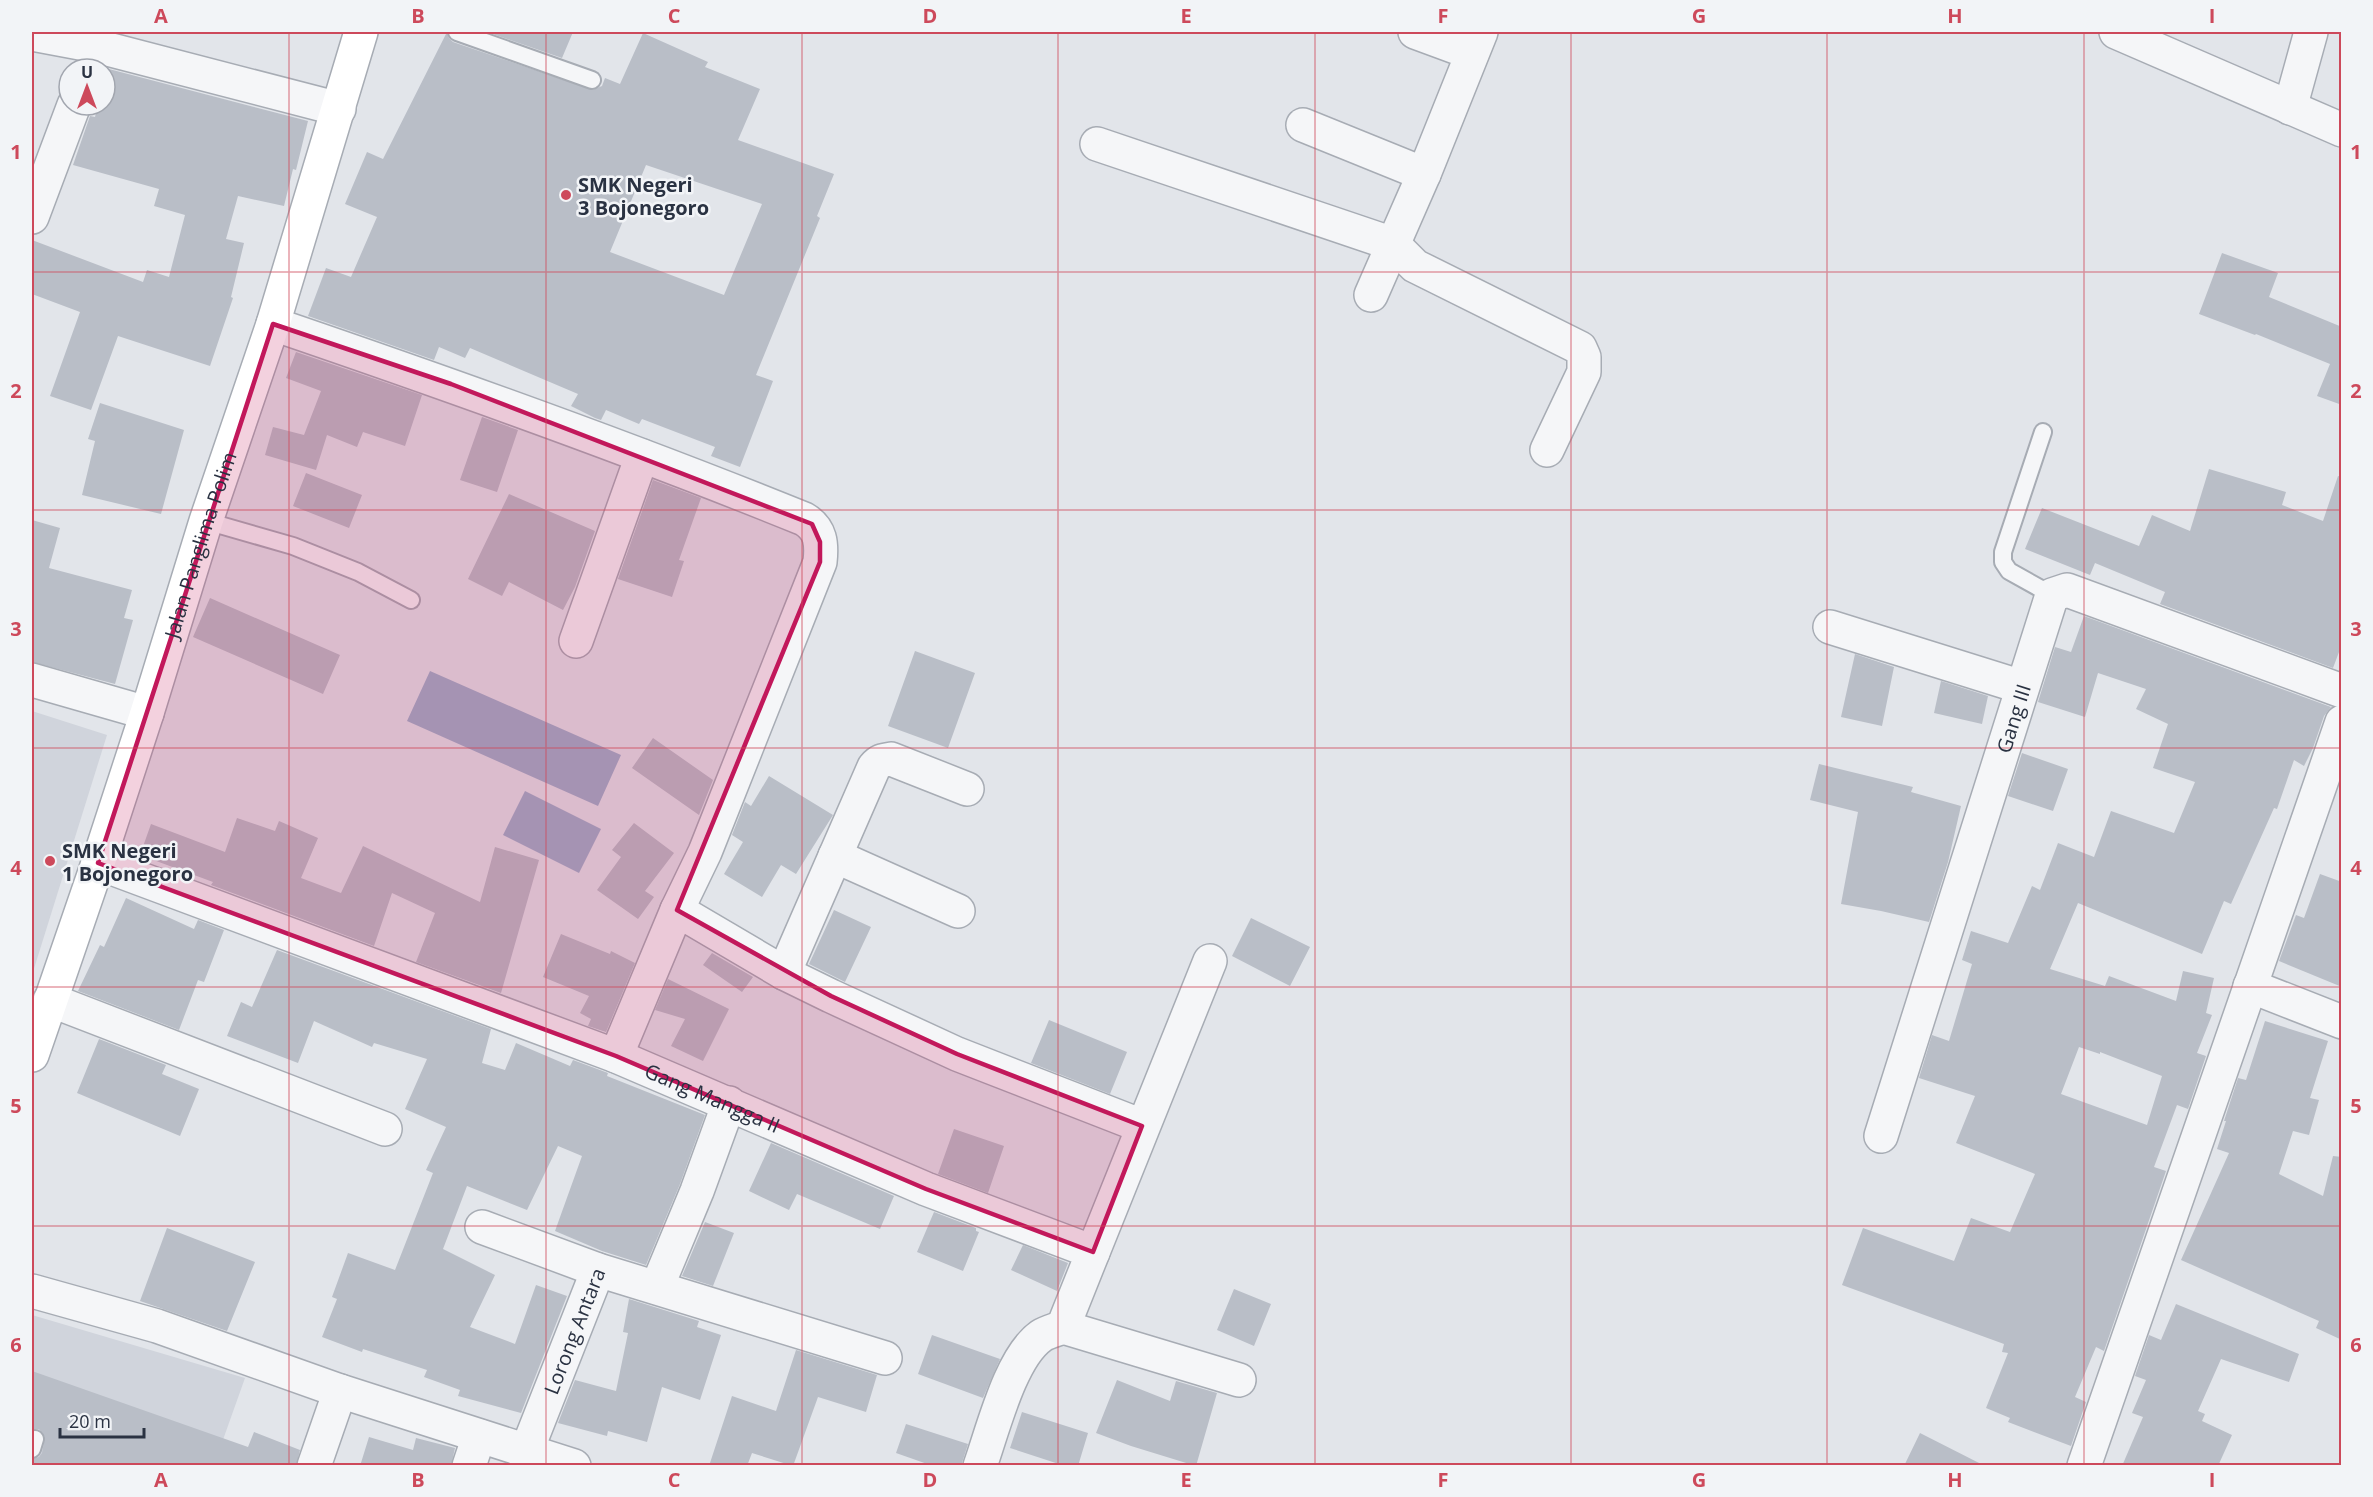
<svg xmlns="http://www.w3.org/2000/svg" width="2373" height="1497" font-family="'Open Sans',sans-serif">
	<style>
		.built { fill: #d0d4dc }
		.water { fill: #9eb2ca }
		.building { fill: #b9bec7; fill-rule: evenodd }
		.lines { fill: none; stroke-linecap: round; stroke-linejoin: round }
		.lane-casing { stroke: #a7acb4; stroke-width: 20 }
		.street-casing { stroke: #a7acb4; stroke-width: 36 }
		.secondary-casing { stroke: #a7acb4; stroke-width: 36 }
		.lane { stroke: #f5f6f8; stroke-width: 16 }
		.street { stroke: #f5f6f8; stroke-width: 33 }
		.secondary { stroke: #fff; stroke-width: 33 }
		.marked { fill: #c2185b; fill-opacity: 0.2; stroke: #c2185b; stroke-width: 4.5; stroke-linejoin: round }
		.grid { fill: none; stroke: #cd495b; stroke-width: 1.5; stroke-opacity: 0.55 }
		.poi-dot { fill: #cd495b; stroke: #f2f4f7; stroke-width: 2 }
		.labels { text-anchor: middle; dominant-baseline: central; stroke-width: 5; stroke-linejoin: round; paint-order: stroke }
		.poi-label { font-size: 20px; font-weight: bold; fill: #2a3242; stroke: #f2f4f7; text-anchor: start }
		.street-label { font-size: 20px; fill: #2a3242; stroke: #f2f4f7 }
		.neatline { fill: none; stroke: #cd495b; stroke-width: 2 }
		.grid-label { font-size: 20px; text-anchor: middle; font-weight: bold; fill: #cd495b }
	</style>
	<rect width="100%" height="100%" fill="#e2e5ea"/>
	<!-- built -->
	<path class="built" d="M 32,711 L 107,735 L 32,975 Z
		M 32,1315 L 245,1378 L 214,1465 L 32,1465 Z"/>
	<!-- water -->
	<path class="water" d="M 430,671 L 621,755 L 598,806 L 407,721 Z
		M 525,791 L 601,829 L 579,873 L 503,835 Z"/>
	<!-- building -->
	<path class="building" d="M 447,32 L 449,38 L 453,42 L 593,90 L 602,86 L 605,78 L 620,84 L 643,33 L 708,62 L 705,67 L 760,89 L 738,140 L 834,174 L 817,216 L 820,218 L 756,375 L 773,381 L 740,467 L 711,456 L 715,447 L 642,419 L 639,424 L 606,410 L 601,420 L 595,418 L 571,406 L 578,394 L 470,348 L 465,358 L 439,347 L 434,360 L 308,316 L 326,268 L 351,277 L 377,217 L 345,204 L 367,152 L 383,159 ZM 646,165 L 762,204 L 724,295 L 610,252 Z
		M 487,32 L 573,32 L 562,58 Z
		M 105,68 L 308,121 L 296,170 L 293,169 L 284,206 L 238,196 L 226,239 L 244,243 L 231,297 L 233,298 L 210,366 L 118,336 L 91,410 L 50,396 L 80,312 L 32,294 L 32,240 L 143,282 L 147,270 L 169,277 L 185,215 L 154,206 L 159,189 L 73,165 L 90,116 L 95,117 L 98,105 L 105,105 Z
		M 2222,253 L 2278,273 L 2269,297 L 2342,327 L 2342,405 L 2317,396 L 2330,364 L 2256,334 L 2255,335 L 2199,314 Z
		M 296,352 L 422,395 L 405,446 L 363,432 L 357,447 L 327,435 L 316,470 L 265,455 L 273,427 L 304,435 L 321,391 L 286,378 Z
		M 100,403 L 184,430 L 161,514 L 82,495 L 95,441 L 88,439 Z
		M 482,417 L 518,430 L 497,492 L 460,480 Z
		M 2209,469 L 2286,492 L 2282,505 L 2323,521 L 2338,476 L 2342,477 L 2342,644 L 2333,668 L 2160,604 L 2165,592 L 2095,563 L 2090,575 L 2025,549 L 2042,508 L 2139,546 L 2152,515 L 2190,531 Z
		M 306,473 L 362,495 L 349,528 L 293,506 Z
		M 653,480 L 701,498 L 679,560 L 684,561 L 672,597 L 618,579 Z
		M 509,494 L 595,531 L 575,587 L 563,610 L 509,582 L 502,596 L 468,579 Z
		M 32,520 L 60,528 L 49,568 L 132,590 L 124,618 L 133,620 L 115,684 L 32,662 Z
		M 210,598 L 340,655 L 323,694 L 193,637 Z
		M 2084,616 L 2331,707 L 2324,716 L 2313,748 L 2304,766 L 2294,760 L 2277,809 L 2274,808 L 2231,904 L 2224,901 L 2202,954 L 2078,903 L 2050,969 L 2105,986 L 2109,976 L 2176,1001 L 2183,971 L 2214,978 L 2206,1013 L 2212,1015 L 2197,1053 L 2206,1056 L 2188,1109 L 2177,1105 L 2154,1167 L 2166,1171 L 2104,1351 L 2096,1347 L 2075,1397 L 2086,1402 L 2071,1446 L 2008,1422 L 2010,1418 L 1986,1408 L 2008,1353 L 2002,1352 L 2004,1344 L 1842,1285 L 1863,1228 L 1954,1261 L 1971,1218 L 2010,1232 L 2035,1174 L 1956,1143 L 1975,1096 L 1919,1078 L 1932,1035 L 1949,1041 L 1972,964 L 1962,960 L 1971,931 L 2008,943 L 2032,886 L 2040,890 L 2058,843 L 2094,857 L 2111,811 L 2174,833 L 2195,782 L 2153,768 L 2168,724 L 2136,709 L 2146,689 L 2098,673 L 2085,717 L 2038,702 L 2055,647 L 2071,652 ZM 2079,1047 L 2100,1054 L 2100,1052 L 2162,1076 L 2147,1125 L 2061,1094 Z
		M 915,651 L 975,673 L 948,748 L 888,726 Z
		M 1855,654 L 1894,667 L 1882,726 L 1841,717 Z
		M 1941,681 L 1988,696 L 1982,724 L 1934,713 Z
		M 653,738 L 713,780 L 699,815 L 632,768 Z
		M 2022,753 L 2068,769 L 2053,811 L 2008,796 Z
		M 1819,764 L 1913,787 L 1911,792 L 1961,806 L 1948,862 L 1929,922 L 1881,911 L 1841,904 L 1858,812 L 1810,800 Z
		M 769,776 L 833,815 L 796,874 L 781,865 L 762,897 L 724,874 L 743,842 L 732,835 L 745,802 L 751,806 Z
		M 237,818 L 275,831 L 279,821 L 318,838 L 301,878 L 341,893 L 363,846 L 480,902 L 495,847 L 539,860 L 501,993 L 416,962 L 435,913 L 392,893 L 374,946 L 211,885 L 213,882 L 140,855 L 151,824 L 225,852 Z
		M 634,823 L 674,853 L 645,891 L 654,897 L 638,919 L 597,890 L 621,857 L 612,850 Z
		M 2320,874 L 2342,882 L 2342,987 L 2279,961 L 2296,915 L 2304,918 Z
		M 126,898 L 194,929 L 198,920 L 224,930 L 204,982 L 198,980 L 179,1030 L 78,991 L 100,945 L 104,947 Z
		M 834,910 L 871,927 L 845,982 L 809,964 Z
		M 1251,918 L 1310,947 L 1290,986 L 1232,956 Z
		M 561,934 L 610,954 L 611,951 L 635,963 L 606,1032 L 588,1026 L 591,1019 L 580,1013 L 589,996 L 543,977 Z
		M 277,950 L 491,1029 L 482,1063 L 505,1070 L 516,1043 L 570,1066 L 573,1060 L 608,1073 L 607,1076 L 705,1115 L 680,1184 L 646,1265 L 602,1251 L 555,1231 L 582,1156 L 558,1146 L 527,1210 L 467,1186 L 443,1249 L 495,1275 L 470,1327 L 515,1344 L 536,1285 L 567,1296 L 521,1413 L 458,1396 L 460,1390 L 424,1377 L 427,1370 L 363,1349 L 362,1352 L 322,1337 L 337,1299 L 332,1297 L 348,1253 L 395,1270 L 433,1173 L 426,1170 L 446,1127 L 405,1109 L 427,1059 L 374,1043 L 372,1047 L 314,1021 L 298,1063 L 227,1036 L 241,1002 L 252,1007 Z
		M 712,953 L 753,977 L 742,992 L 703,965 Z
		M 668,979 L 729,1009 L 703,1061 L 671,1046 L 685,1019 L 655,1010 Z
		M 1049,1020 L 1127,1052 L 1110,1094 L 1031,1063 Z
		M 2265,1021 L 2328,1041 L 2310,1098 L 2319,1100 L 2309,1135 L 2293,1131 L 2279,1174 L 2323,1196 L 2333,1156 L 2342,1157 L 2342,1340 L 2316,1328 L 2319,1321 L 2181,1260 L 2229,1153 L 2217,1149 L 2226,1121 L 2224,1121 L 2238,1078 L 2246,1080 Z
		M 99,1039 L 166,1065 L 162,1074 L 199,1089 L 180,1136 L 77,1093 Z
		M 954,1129 L 1004,1146 L 988,1193 L 938,1174 Z
		M 771,1143 L 894,1196 L 880,1229 L 797,1194 L 789,1210 L 749,1191 Z
		M 934,1212 L 976,1228 L 976,1231 L 979,1232 L 963,1271 L 917,1252 Z
		M 705,1222 L 734,1233 L 713,1286 L 682,1276 Z
		M 167,1228 L 255,1262 L 227,1331 L 140,1301 Z
		M 1023,1245 L 1068,1263 L 1057,1291 L 1011,1270 Z
		M 1234,1289 L 1271,1304 L 1254,1346 L 1217,1330 Z
		M 629,1299 L 699,1321 L 697,1327 L 721,1335 L 700,1400 L 662,1387 L 647,1442 L 608,1431 L 607,1436 L 558,1423 L 575,1380 L 616,1391 L 628,1333 L 623,1332 Z
		M 2176,1304 L 2299,1354 L 2289,1382 L 2221,1359 L 2198,1411 L 2205,1414 L 2202,1421 L 2232,1435 L 2218,1466 L 2122,1466 L 2143,1417 L 2132,1413 L 2146,1380 L 2135,1376 L 2149,1335 L 2161,1340 Z
		M 932,1335 L 1000,1359 L 983,1398 L 918,1374 Z
		M 796,1350 L 877,1375 L 866,1412 L 818,1397 L 793,1466 L 752,1453 L 747,1466 L 709,1466 L 732,1396 L 776,1411 Z
		M 32,1371 L 248,1447 L 254,1432 L 300,1450 L 296,1466 L 32,1466 L 32,1459 L 39,1457 L 42,1453 L 45,1437 L 39,1429 L 32,1429 Z
		M 1117,1380 L 1170,1401 L 1176,1381 L 1217,1393 L 1196,1466 L 1131,1446 L 1096,1433 Z
		M 1022,1412 L 1088,1433 L 1078,1466 L 1065,1466 L 1010,1448 Z
		M 906,1424 L 968,1444 L 961,1466 L 933,1466 L 896,1453 Z
		M 1920,1433 L 1985,1466 L 1904,1466 Z
		M 369,1437 L 413,1450 L 416,1438 L 455,1448 L 451,1466 L 360,1466 Z"/>
	<g class="lines">
		<defs>
			<path id="lane" d="M 457,32 L 592,80
				M 2043,432 L 2003,552 L 2003,562 L 2009,571 L 2052,595
				M 206,521 L 293,546 L 358,572 L 411,600
				M 32,1449 L 35,1439"/>
			<g id="street">
				<path d="M 1415,32 L 1472,53"/>
				<path d="M 2116,32 L 2342,130"/>
				<path d="M 32,34 L 96,46 L 339,109"/>
				<path d="M 2290,108 L 2311,32"/>
				<path d="M 1303,125 L 1424,174"/>
				<path d="M 1097,144 L 1393,244 L 1415,266 L 1580,348 L 1584,357 L 1584,372 L 1547,450"/>
				<path d="M 32,217 L 74,105"/>
				<path d="M 1371,295 L 1424,174 L 1481,32"/>
				<path d="M 273,324 C 452,385 629,448 804,519 C 821,529 822,544 820,562 L 705,852 L 677,910 L 616,1056"/>
				<path d="M 1830,627 L 2022,687"/>
				<path d="M 576,641 L 642,456"/>
				<path d="M 32,680 L 147,713"/>
				<path d="M 835,856 L 958,911"/>
				<path id="s1" d="M 98,863 L 616,1056 L 926,1189 L 1093,1252 L 1063,1327 C 1056,1330 1047,1332 1041,1336 C 1010,1358 993,1430 980,1466"/>
				<path d="M 677,910 L 784,973 L 831,996 L 957,1054 L 1142,1126"/>
				<path d="M 784,973 L 874,767 C 879,761 883,760 891,759 L 967,789"/>
				<path d="M 2250,986 L 2342,1022"/>
				<path d="M 50,1000 L 385,1129"/>
				<path id="s2" d="M 1881,1136 L 2052,595 L 2067,590 L 2342,691"/>
				<path d="M 482,1227 L 598,1270 L 885,1358"/>
				<path d="M 1093,1252 L 1210,961"/>
				<path d="M 657,1287 L 697,1191 L 729,1103"/>
				<path d="M 32,1291 L 157,1326 L 340,1391 L 574,1466"/>
				<path d="M 1063,1327 L 1239,1380"/>
				<path id="s3" d="M 527,1450 L 598,1270"/>
				<path d="M 314,1466 L 340,1391"/>
				<path d="M 469,1466 L 479,1436"/>
				<path d="M 2084,1466 L 2342,722"/>
			</g>
			<g id="secondary">
				<path id="s4" d="M 32,1055 L 98,863 L 147,713 L 206,521 L 273,324 L 361,32"/>
			</g>
		</defs>
		<!-- lane casing -->
		<use href="#lane" class="lane-casing"/>
		<!-- street casing -->
		<use href="#street" class="street-casing"/>
		<!-- secondary casing -->
		<use href="#secondary" class="secondary-casing"/>
		<!-- lane -->
		<use href="#lane" class="lane"/>
		<!-- street -->
		<use href="#street" class="street"/>
		<!-- secondary -->
		<use href="#secondary" class="secondary"/>
	</g>
	<!-- marked area -->
	<path class="marked" d="M 273,324 L 451,384 L 812,524 L 820,542 L 820,562 L 677,910 L 831,996 L 957,1054 L 1142,1126 L 1093,1252 L 926,1189 L 616,1056 L 98,863 Z"/>
	<!-- grid -->
	<path class="grid" d="M 289,32 L 289,1466M 546,32 L 546,1466M 802,32 L 802,1466M 1058,32 L 1058,1466M 1315,32 L 1315,1466M 1571,32 L 1571,1466M 1827,32 L 1827,1466M 2084,32 L 2084,1466M 32,272 L 2342,272M 32,510 L 2342,510M 32,748 L 2342,748M 32,987 L 2342,987M 32,1226 L 2342,1226"/>
	<!-- markers -->
	<g class="poi-dot">
		<circle cx="566" cy="195" r="6"/>
		<circle cx="50" cy="861" r="6"/>
	</g>
	<g class="labels">
		<!-- poi labels -->
		<g class="poi-label">
			<text x="578" y="184">SMK Negeri<tspan x="578" dy="23">3 Bojonegoro</tspan></text>
			<text x="62" y="850">SMK Negeri<tspan x="62" dy="23">1 Bojonegoro</tspan></text>
		</g>
		<!-- street labels -->
		<g class="street-label">
			<text stroke="none"><textPath href="#s4" startOffset="537">Jalan Panglima Polim</textPath></text>
			<text stroke="none"><textPath href="#s2" startOffset="438">Gang III</textPath></text>
			<text stroke="none"><textPath href="#s1" startOffset="658">Gang Mangga II</textPath></text>
			<text stroke="none"><textPath href="#s3" startOffset="128">Lorong Antara</textPath></text>
		</g>
	</g>
	<!-- border -->
	<rect width="2373" height="1497" fill="none" stroke="#f2f4f7" stroke-width="66"/>
	<!-- north arrow -->
	<g transform="translate(87 87)"><circle r="28" fill="#f2f4f7" stroke="#a2a6af" stroke-width="1.5"/>
	<path d="M0-4.5L10 22L0 15L-10 22Z" fill="#cd495b"/>
	<text y="-9" font-size="16" font-weight="bold" text-anchor="middle" fill="#2a3242">U</text>
	</g>
	<!-- scale -->
	<path d="M60 1428v9h84v-9" fill="none" stroke="#2a3242" stroke-width="3"/>
	<text x="69" y="1428" font-size="18" fill="#2a3242" stroke="#f2f4f7" stroke-width="4.5" paint-order="stroke">20 m</text>
	<rect x="33" y="33" width="2307" height="1431" class="neatline"/>
	<g class="grid-label">
		<text x="161" y="23">A</text>
		<text x="418" y="23">B</text>
		<text x="674" y="23">C</text>
		<text x="930" y="23">D</text>
		<text x="1186" y="23">E</text>
		<text x="1443" y="23">F</text>
		<text x="1699" y="23">G</text>
		<text x="1955" y="23">H</text>
		<text x="2212" y="23">I</text>
		<text x="16" y="159">1</text>
		<text x="2356" y="159">1</text>
		<text x="16" y="398">2</text>
		<text x="2356" y="398">2</text>
		<text x="16" y="636">3</text>
		<text x="2356" y="636">3</text>
		<text x="16" y="875">4</text>
		<text x="2356" y="875">4</text>
		<text x="16" y="1113">5</text>
		<text x="2356" y="1113">5</text>
		<text x="16" y="1352">6</text>
		<text x="2356" y="1352">6</text>
		<text x="161" y="1487">A</text>
		<text x="418" y="1487">B</text>
		<text x="674" y="1487">C</text>
		<text x="930" y="1487">D</text>
		<text x="1186" y="1487">E</text>
		<text x="1443" y="1487">F</text>
		<text x="1699" y="1487">G</text>
		<text x="1955" y="1487">H</text>
		<text x="2212" y="1487">I</text>
	</g>
</svg>
